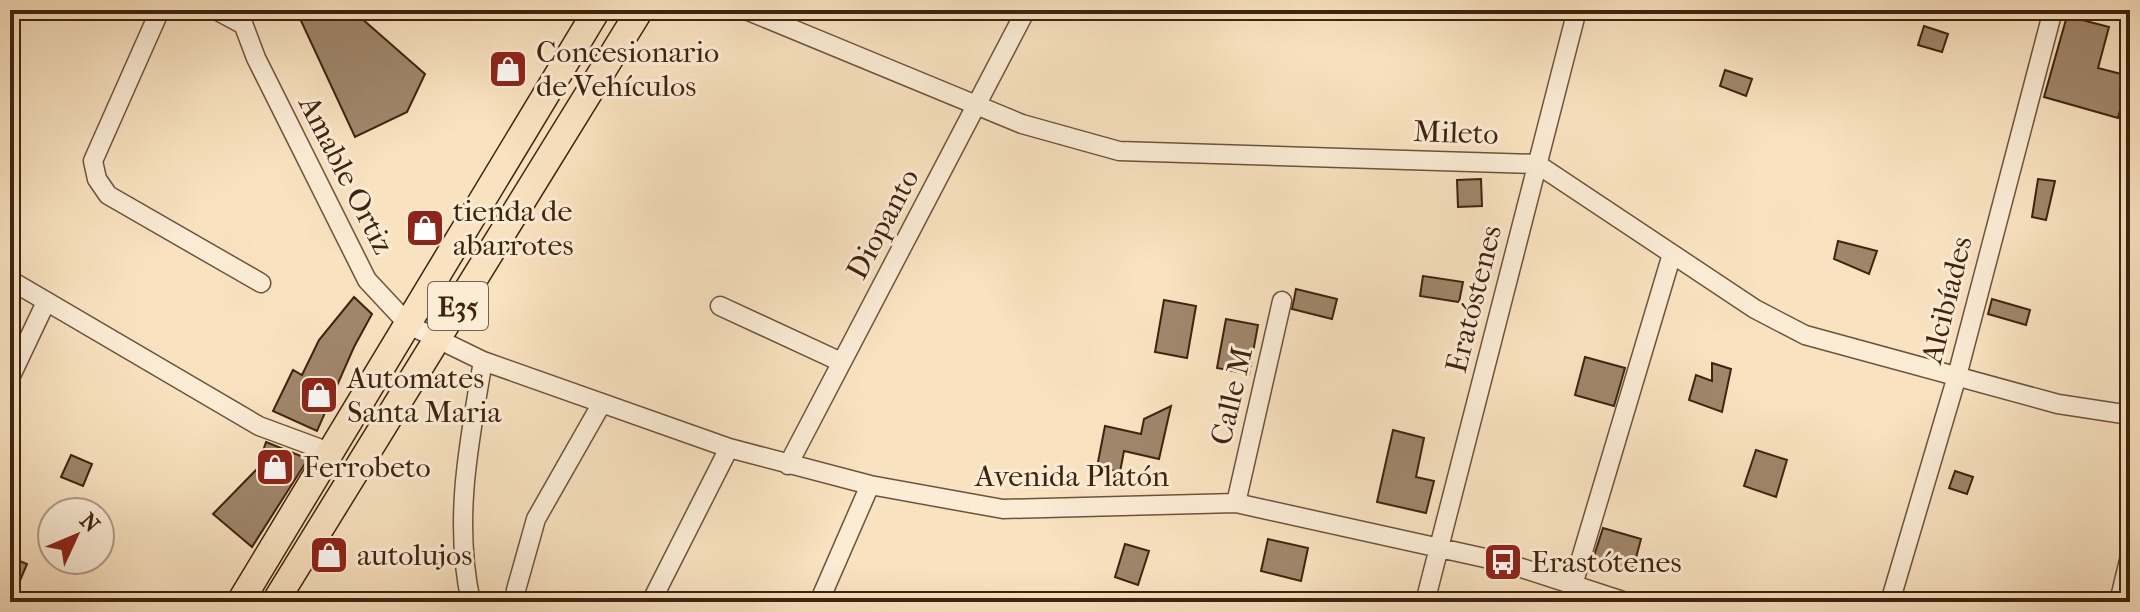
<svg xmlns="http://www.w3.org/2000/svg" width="2140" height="612" font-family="'IM FELL French Canon',serif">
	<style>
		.building { fill: #a0866b; stroke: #40230e; stroke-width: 2 }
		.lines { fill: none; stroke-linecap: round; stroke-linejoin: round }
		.minor-casing { stroke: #6e533a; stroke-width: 21 }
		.highway-casing { stroke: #40230e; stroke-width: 29 }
		.minor { stroke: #fbecd6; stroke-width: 18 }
		.highway { stroke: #f9e2c0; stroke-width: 26 }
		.labels { text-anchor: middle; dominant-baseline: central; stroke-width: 6; stroke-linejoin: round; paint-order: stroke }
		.shield { fill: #fbecd6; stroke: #785f4a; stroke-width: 2 }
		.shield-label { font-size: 28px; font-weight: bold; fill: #40230e }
		.poi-label { font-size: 30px; fill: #40230e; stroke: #fbecd6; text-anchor: start }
		.street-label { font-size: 30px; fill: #40230e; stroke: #fbecd6 }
	</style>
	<rect width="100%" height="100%" fill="#f9e2c0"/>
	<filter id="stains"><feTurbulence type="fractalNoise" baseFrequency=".0025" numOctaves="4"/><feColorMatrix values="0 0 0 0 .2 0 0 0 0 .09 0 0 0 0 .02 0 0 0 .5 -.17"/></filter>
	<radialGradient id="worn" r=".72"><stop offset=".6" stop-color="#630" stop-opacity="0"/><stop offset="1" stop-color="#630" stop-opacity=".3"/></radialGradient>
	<!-- building -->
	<path class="building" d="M 296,10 L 352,10 L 425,74 L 407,112 L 355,137 Z
		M 2067,16 L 2109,27 L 2098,68 L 2129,76 L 2118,118 L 2044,97 Z
		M 1924,26 L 1948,34 L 1942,52 L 1918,45 Z
		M 1725,70 L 1752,79 L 1746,96 L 1720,86 Z
		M 1481,179 L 1482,206 L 1458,207 L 1457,180 Z
		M 2038,179 L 2055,181 L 2046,220 L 2032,217 Z
		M 1838,241 L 1877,251 L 1869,274 L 1834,259 Z
		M 1423,276 L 1463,282 L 1459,302 L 1420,296 Z
		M 1296,289 L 1337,299 L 1332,319 L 1292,309 Z
		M 354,297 L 372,314 L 354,347 L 317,431 L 273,411 L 293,370 L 302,375 L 319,340 Z
		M 1992,299 L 2030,310 L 2026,325 L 1988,314 Z
		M 1164,300 L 1196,306 L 1187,358 L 1155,352 Z
		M 1226,319 L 1258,325 L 1249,374 L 1217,368 Z
		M 1585,357 L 1625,368 L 1614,406 L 1575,395 Z
		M 1712,363 L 1731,369 L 1722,412 L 1689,400 L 1696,375 L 1712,381 Z
		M 1171,406 L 1159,459 L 1124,451 L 1120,472 L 1097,467 L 1105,426 L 1141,434 L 1144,419 Z
		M 1393,430 L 1424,438 L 1416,477 L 1434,481 L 1426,513 L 1377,502 Z
		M 266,442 L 308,459 L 252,547 L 213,514 L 257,469 Z
		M 1756,450 L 1787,460 L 1776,497 L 1744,486 Z
		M 71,455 L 92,464 L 83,486 L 61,477 Z
		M 1955,471 L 1973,477 L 1967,494 L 1949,488 Z
		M 1603,528 L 1641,539 L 1633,569 L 1593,559 Z
		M 1268,539 L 1308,548 L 1301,581 L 1261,571 Z
		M 1125,544 L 1149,551 L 1138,585 L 1115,577 Z
		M 10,557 L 27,564 L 11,602 L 10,602 Z"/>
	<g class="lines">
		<defs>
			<path id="minor" d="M 160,10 L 93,161 L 97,179 L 108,195 L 261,283
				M 216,10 L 242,24
				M 238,10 L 256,58 L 367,280 L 409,325 L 483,361 L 729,448 L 870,485 L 1003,509 L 1236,503 L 1503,562 L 1626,602
				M 746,10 L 1022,124 L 1119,151 L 1537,164 L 1755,309 L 1805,335 L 2058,404 L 2130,415
				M 10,280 L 259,426 L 332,453
				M 720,306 L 841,362
				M 10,378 L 46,302
				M 788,465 L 1026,10
				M 1236,503 L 1282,301
				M 1573,585 L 1672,254
				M 516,590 L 536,519 L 602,403
				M 471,602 C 453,521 469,442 483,361
				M 651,602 L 729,448
				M 819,602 L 870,485
				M 1425,602 L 1577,10
				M 1890,602 L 1957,376 L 2053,10
				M 2119,602 L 2130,556"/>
			<path id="highway" d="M 240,602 L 597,10
				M 275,602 L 640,10"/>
		</defs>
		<!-- minor casing -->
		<use href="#minor" class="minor-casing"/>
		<!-- highway casing -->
		<use href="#highway" class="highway-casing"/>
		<!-- minor -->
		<use href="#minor" class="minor"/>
		<!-- highway -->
		<use href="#highway" class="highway"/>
	</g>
	<!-- icons -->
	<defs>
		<symbol id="shop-square" viewBox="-11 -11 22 22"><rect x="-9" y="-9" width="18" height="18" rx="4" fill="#8f2418" stroke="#fbecd6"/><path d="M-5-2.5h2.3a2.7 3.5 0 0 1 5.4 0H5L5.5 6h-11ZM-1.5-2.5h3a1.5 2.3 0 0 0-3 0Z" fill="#fff"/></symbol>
		<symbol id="bus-square" viewBox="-11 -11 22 22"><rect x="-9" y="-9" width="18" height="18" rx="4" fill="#8f2418" stroke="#fbecd6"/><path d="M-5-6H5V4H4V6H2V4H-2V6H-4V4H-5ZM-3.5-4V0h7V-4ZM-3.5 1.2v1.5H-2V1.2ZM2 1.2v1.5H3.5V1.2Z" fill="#fff"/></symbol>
	</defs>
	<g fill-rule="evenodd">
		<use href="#shop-square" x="486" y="47" width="44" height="44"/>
		<use href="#shop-square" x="403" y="206" width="44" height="44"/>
		<use href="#shop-square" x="297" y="373" width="44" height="44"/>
		<use href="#shop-square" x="253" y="445" width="44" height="44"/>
		<use href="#shop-square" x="307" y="533" width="44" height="44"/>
		<use href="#bus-square" x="1481" y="540" width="44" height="44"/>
	</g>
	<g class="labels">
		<!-- shield labels -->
		<rect class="shield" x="428" y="282" width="60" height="48" rx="6"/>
		<g class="shield-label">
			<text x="458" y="306">E35</text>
		</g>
		<!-- poi labels -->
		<g class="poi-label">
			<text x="536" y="52">Concesionario<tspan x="536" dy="34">de Vehículos</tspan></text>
			<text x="453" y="211">tienda de<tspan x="453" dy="34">abarrotes</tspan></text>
			<text x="347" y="378">Automates<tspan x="347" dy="34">Santa Maria</tspan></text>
			<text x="303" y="467">Ferrobeto</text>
			<text x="357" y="555">autolujos</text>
			<text x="1531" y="562">Erastótenes</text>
		</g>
		<!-- street labels -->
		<g class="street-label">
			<text transform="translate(1456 133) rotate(2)">Mileto</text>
			<text transform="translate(346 175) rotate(63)">Amable Ortiz</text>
			<text transform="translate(883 224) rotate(-62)">Diopanto</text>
			<text transform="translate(1474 299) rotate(-76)">Eratóstenes</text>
			<text transform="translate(1947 300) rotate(-76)">Alcibíades</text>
			<text transform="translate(1232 396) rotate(-77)">Calle M</text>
			<text x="1072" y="476">Avenida Platón</text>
		</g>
	</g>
	<!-- margin -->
	<rect width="2140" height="612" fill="none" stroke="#f9e2c0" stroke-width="40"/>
	<rect x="12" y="12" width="2116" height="588" fill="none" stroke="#40230e" stroke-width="4"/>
	<rect x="20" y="20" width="2100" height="572" fill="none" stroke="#40230e" stroke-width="2"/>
	<!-- north arrow -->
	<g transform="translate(76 536) rotate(46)"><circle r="38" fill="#fbecd6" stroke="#b09c86" stroke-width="2"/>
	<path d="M0-6L14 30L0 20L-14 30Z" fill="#8f2418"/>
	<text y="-12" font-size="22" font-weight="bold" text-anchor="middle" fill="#40230e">N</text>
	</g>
	<rect width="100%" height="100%" filter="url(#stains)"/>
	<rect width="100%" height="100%" fill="url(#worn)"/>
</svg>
